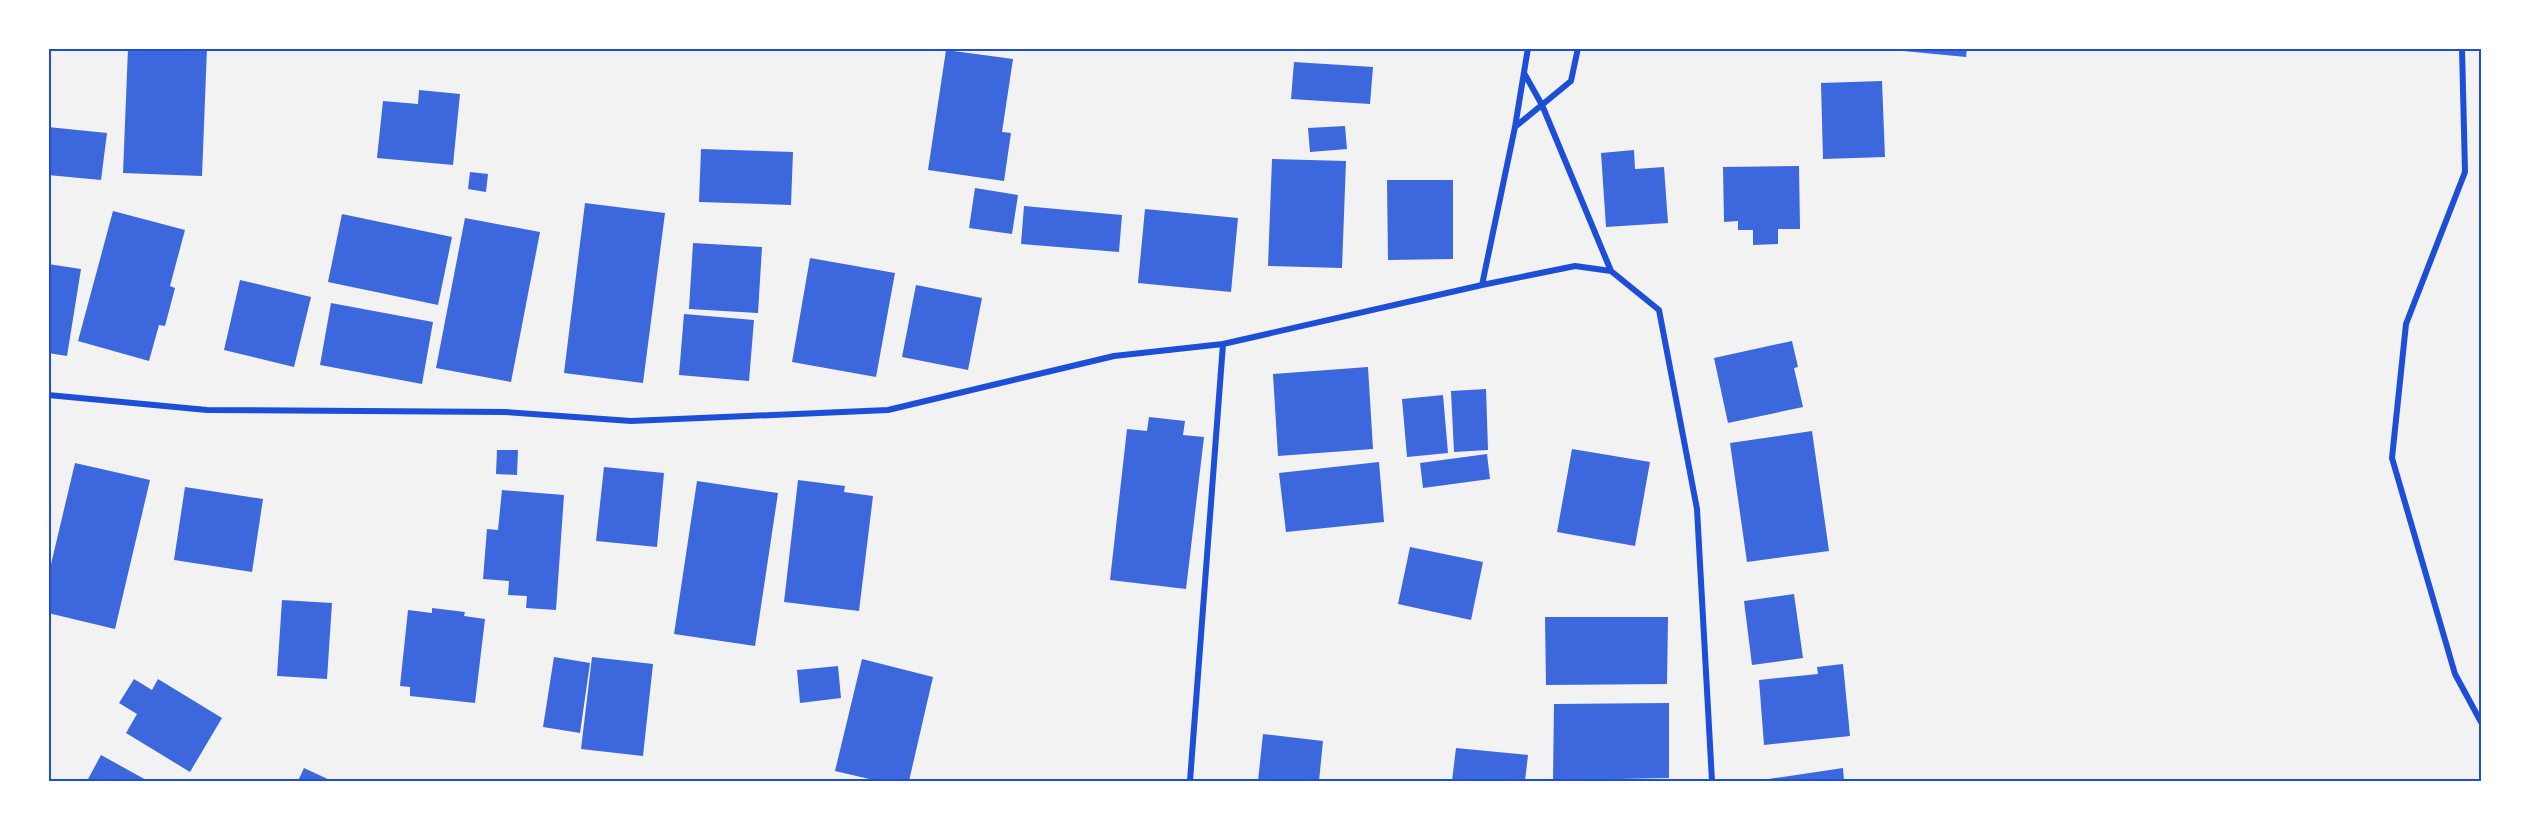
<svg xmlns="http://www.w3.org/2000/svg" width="2529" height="829" font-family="'Noto Sans',sans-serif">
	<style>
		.building { fill: #3d67dc }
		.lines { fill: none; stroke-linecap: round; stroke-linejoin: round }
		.minor { stroke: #1d4ed8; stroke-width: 6 }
		.neatline { fill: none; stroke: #1d4ed8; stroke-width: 2 }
	</style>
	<rect width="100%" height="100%" fill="#f2f2f2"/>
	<!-- building -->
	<path class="building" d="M 128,48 L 207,48 L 202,176 L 123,173 Z
		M 1872,48 L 1967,48 L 1966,57 Z
		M 946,50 L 1013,59 L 1002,132 L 1011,133 L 1004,181 L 928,170 Z
		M 1294,62 L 1373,67 L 1370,104 L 1291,99 Z
		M 1882,81 L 1885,157 L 1823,159 L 1821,83 Z
		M 419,90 L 460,94 L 453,165 L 377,158 L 383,101 L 418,104 Z
		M 1345,126 L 1347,149 L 1310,152 L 1308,128 Z
		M 48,127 L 107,133 L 101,180 L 48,175 Z
		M 701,149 L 793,152 L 791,205 L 699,202 Z
		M 1634,150 L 1635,169 L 1664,167 L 1668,223 L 1606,227 L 1601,153 Z
		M 1272,159 L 1346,161 L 1342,268 L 1268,266 Z
		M 1799,166 L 1800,229 L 1778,229 L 1778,244 L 1753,245 L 1753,230 L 1738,230 L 1738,221 L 1724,222 L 1723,167 Z
		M 470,172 L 488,174 L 486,192 L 468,189 Z
		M 1387,180 L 1453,180 L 1453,259 L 1388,260 Z
		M 975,188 L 1018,195 L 1012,234 L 969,228 Z
		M 585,203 L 665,213 L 643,383 L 564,373 Z
		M 1024,206 L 1122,215 L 1119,252 L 1021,244 Z
		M 1145,209 L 1238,218 L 1231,292 L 1138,283 Z
		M 113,211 L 185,230 L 170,286 L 175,288 L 165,326 L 159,325 L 149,361 L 78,341 Z
		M 342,214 L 452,237 L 438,305 L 328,282 Z
		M 465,218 L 540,232 L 511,382 L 436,368 Z
		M 693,243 L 762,247 L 758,313 L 689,309 Z
		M 810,258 L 895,273 L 876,377 L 792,362 Z
		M 48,264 L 81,269 L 67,356 L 48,353 Z
		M 240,280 L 311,297 L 294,367 L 224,350 Z
		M 916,285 L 982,298 L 968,370 L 902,357 Z
		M 331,303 L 433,322 L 422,384 L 320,365 Z
		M 684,314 L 754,320 L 749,381 L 679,375 Z
		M 1792,341 L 1798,367 L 1794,368 L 1803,407 L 1728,423 L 1714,358 Z
		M 1368,367 L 1373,449 L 1278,456 L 1273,374 Z
		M 1486,389 L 1488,450 L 1454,452 L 1451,391 Z
		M 1443,395 L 1448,453 L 1407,457 L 1402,399 Z
		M 1149,417 L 1185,421 L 1183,435 L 1204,437 L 1186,589 L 1110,580 L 1127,429 L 1147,431 Z
		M 1812,431 L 1829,551 L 1747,562 L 1730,443 Z
		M 1572,449 L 1650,462 L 1635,546 L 1557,532 Z
		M 497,450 L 518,450 L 517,475 L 496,474 Z
		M 1487,454 L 1490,479 L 1423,488 L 1420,463 Z
		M 1379,462 L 1384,522 L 1286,532 L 1279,473 Z
		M 75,463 L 150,480 L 115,629 L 48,613 L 48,577 Z
		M 604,467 L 664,473 L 657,547 L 596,541 Z
		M 798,480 L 845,486 L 844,492 L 873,496 L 859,611 L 784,602 Z
		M 697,481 L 778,493 L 755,646 L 674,634 Z
		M 185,487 L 263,499 L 252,572 L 174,560 Z
		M 502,490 L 564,495 L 556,610 L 526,608 L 527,596 L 508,595 L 509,581 L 483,579 L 487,529 L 498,530 Z
		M 1410,547 L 1483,562 L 1471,620 L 1398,604 Z
		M 1794,594 L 1803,658 L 1752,665 L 1744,601 Z
		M 282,600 L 332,603 L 327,679 L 277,676 Z
		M 432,608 L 465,612 L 464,616 L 485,619 L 475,703 L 410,696 L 410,687 L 400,686 L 408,610 L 432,613 Z
		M 1545,617 L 1668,617 L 1667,684 L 1546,685 Z
		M 554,657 L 590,663 L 580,733 L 543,727 Z
		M 592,657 L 653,664 L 643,756 L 581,749 Z
		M 862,659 L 933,677 L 909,781 L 878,781 L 835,771 Z
		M 1843,664 L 1850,736 L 1764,745 L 1759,680 L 1818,674 L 1817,667 Z
		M 838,666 L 841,698 L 800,703 L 797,670 Z
		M 134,679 L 152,690 L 158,679 L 222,718 L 190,772 L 126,733 L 137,714 L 119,703 Z
		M 1669,703 L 1669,778 L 1618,779 L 1618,781 L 1553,781 L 1554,704 Z
		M 1263,734 L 1323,741 L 1319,781 L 1258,781 Z
		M 1456,748 L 1528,755 L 1525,781 L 1452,781 Z
		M 101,755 L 148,781 L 87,781 Z
		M 304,768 L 332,781 L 298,781 Z
		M 1843,768 L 1844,781 L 1762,781 L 1762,780 Z"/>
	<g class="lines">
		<!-- minor -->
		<path class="minor" d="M 2462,48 L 2465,172 L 2406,324 L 2392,458 L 2455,674 L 2481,722
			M 1524,73 L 1542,105 L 1611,271
			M 1515,127 L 1571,81 L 1578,48
			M 1482,285 L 1515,127 L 1528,48
			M 48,395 L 207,410 L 505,412 L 631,421 L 888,410 L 1114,356 L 1223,344 L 1482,285 L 1575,266 L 1611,271 L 1659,310 L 1697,509 L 1712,781
			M 1190,781 L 1223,344"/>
	</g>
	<!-- border -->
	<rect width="2529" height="829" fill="none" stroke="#ffffff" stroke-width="99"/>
	<rect x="50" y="50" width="2430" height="730" class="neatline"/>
</svg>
